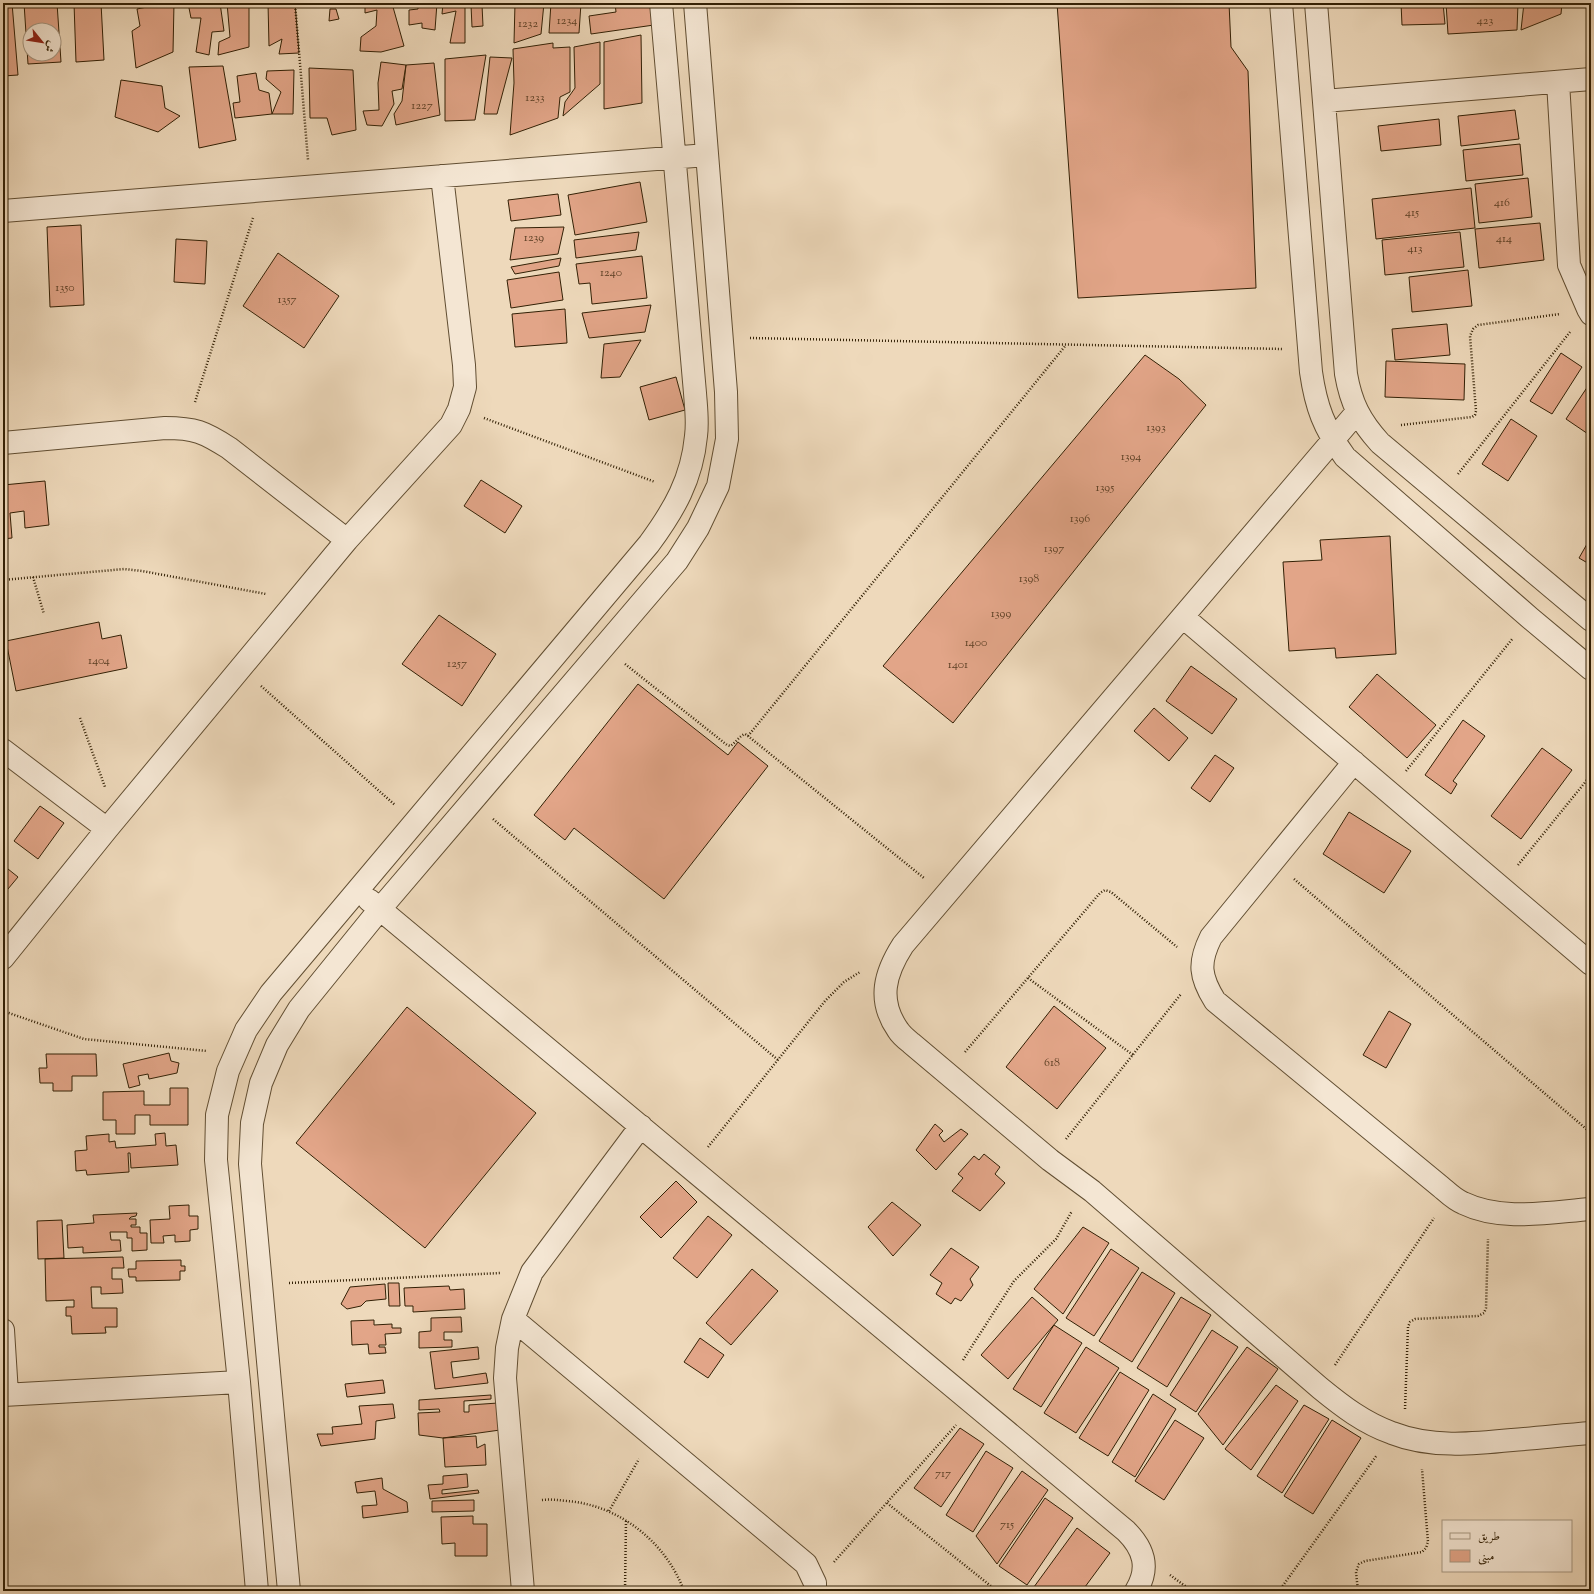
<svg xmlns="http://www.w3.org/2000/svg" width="1594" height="1594" font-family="'Sorts Mill Goudy',Amiri,serif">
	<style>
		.building { fill: #e2a588; stroke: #322005; fill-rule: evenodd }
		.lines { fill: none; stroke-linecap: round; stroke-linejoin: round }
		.minor-casing { stroke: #614e32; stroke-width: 24 }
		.path { stroke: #322005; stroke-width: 2.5; stroke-dasharray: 1 2; stroke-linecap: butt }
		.minor { stroke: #f4e6d3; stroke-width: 22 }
		.labels { text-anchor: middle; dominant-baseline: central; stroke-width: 3.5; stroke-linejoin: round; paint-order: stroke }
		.number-label { font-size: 12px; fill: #5e4126 }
	</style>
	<rect width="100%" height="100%" fill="#eed9bb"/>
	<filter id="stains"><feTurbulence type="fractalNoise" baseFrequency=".005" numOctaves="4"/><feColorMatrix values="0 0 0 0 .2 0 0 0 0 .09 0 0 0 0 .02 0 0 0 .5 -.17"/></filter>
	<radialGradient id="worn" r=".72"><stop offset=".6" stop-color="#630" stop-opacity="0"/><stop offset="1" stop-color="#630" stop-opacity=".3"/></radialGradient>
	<!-- building -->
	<path class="building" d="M 3,3 L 12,3 L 18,75 L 3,76 Z
		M 24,3 L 57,3 L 61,62 L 28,64 ZM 30,30 L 54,30 L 54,54 L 30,54 Z
		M 74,3 L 101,3 L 104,60 L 76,62 Z
		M 146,3 L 174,3 L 173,52 L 136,68 L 132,31 L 140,26 L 137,9 L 147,7 Z
		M 188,3 L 220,3 L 224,31 L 212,32 L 209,55 L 196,52 L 201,18 L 191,18 Z
		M 227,3 L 249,3 L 249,47 L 218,55 L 219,42 L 230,37 Z
		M 268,3 L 295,3 L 299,53 L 279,54 L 282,39 L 269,46 Z
		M 365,3 L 401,3 L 393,7 L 404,46 L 381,52 L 360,51 L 361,37 L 376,26 L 377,10 L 365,13 Z
		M 418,3 L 437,3 L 435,30 L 422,28 L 422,23 L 409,25 L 409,10 L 418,9 Z
		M 443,3 L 465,3 L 465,43 L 450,43 L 456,11 L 442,14 Z
		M 515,3 L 544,3 L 541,34 L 514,43 Z
		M 551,3 L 581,3 L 579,33 L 549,33 Z
		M 615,3 L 651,3 L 654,25 L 591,34 L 589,16 L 616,12 Z
		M 1057,3 L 1229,3 L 1231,47 L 1248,71 L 1256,288 L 1078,298 Z
		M 1401,3 L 1443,3 L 1445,24 L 1402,25 Z
		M 1446,3 L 1518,3 L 1517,30 L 1448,34 Z
		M 1524,3 L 1562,3 L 1561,14 L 1521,30 Z
		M 471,5 L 482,5 L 483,26 L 472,27 Z
		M 330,9 L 336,9 L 339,19 L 329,21 Z
		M 641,35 L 642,103 L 604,109 L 604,42 Z
		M 600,42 L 600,84 L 563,116 L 565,102 L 575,88 L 574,47 Z
		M 553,43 L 553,48 L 570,47 L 570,92 L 560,97 L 558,118 L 510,135 L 514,83 L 513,49 Z
		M 486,55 L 475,120 L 445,121 L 445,59 Z
		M 490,57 L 512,58 L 497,114 L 484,114 Z
		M 381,62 L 406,65 L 402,89 L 392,91 L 394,104 L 382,126 L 367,125 L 363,111 L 379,110 L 378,83 Z
		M 434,63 L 440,115 L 396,125 L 394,114 L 402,101 L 406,65 Z
		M 223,66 L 236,140 L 199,148 L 189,67 Z
		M 309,68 L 353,70 L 356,130 L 332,135 L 327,118 L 310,118 Z
		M 294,70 L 293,114 L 272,114 L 281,92 L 266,79 L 267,71 Z
		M 256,73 L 259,90 L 269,93 L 272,114 L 235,118 L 233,103 L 240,102 L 237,76 Z
		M 121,80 L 162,86 L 165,108 L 180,116 L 158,132 L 115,117 Z
		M 1515,110 L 1519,139 L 1461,146 L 1458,116 Z
		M 1439,119 L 1441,145 L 1381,151 L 1378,126 Z
		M 1520,144 L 1523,175 L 1466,181 L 1463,150 Z
		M 1528,178 L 1532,217 L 1479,223 L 1475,184 Z
		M 640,182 L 647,222 L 575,235 L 568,195 Z
		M 1471,188 L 1475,228 L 1376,239 L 1372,199 Z
		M 558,194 L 561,215 L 511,221 L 508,200 Z
		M 1540,223 L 1544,260 L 1479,268 L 1475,229 Z
		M 81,225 L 84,305 L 50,307 L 47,227 Z
		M 564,227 L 558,254 L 510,260 L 515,228 Z
		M 639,232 L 636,250 L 576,258 L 574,240 Z
		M 1460,232 L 1464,267 L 1385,275 L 1382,240 Z
		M 176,239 L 207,241 L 205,284 L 174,282 Z
		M 278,253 L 339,296 L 304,348 L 243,306 Z
		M 642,256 L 647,298 L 592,304 L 590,283 L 579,284 L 576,264 Z
		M 561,258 L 559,266 L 515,274 L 511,267 Z
		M 1468,270 L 1472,306 L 1412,312 L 1409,277 Z
		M 559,272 L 563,300 L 511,308 L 507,280 Z
		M 651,305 L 645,332 L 589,338 L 582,313 Z
		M 565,309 L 567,343 L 515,347 L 512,314 Z
		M 1447,324 L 1450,355 L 1395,360 L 1392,329 Z
		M 641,340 L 620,377 L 601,378 L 604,344 Z
		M 1561,353 L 1582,367 L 1552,414 L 1530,401 Z
		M 1145,355 L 1179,379 L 1206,405 L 953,723 L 883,666 Z
		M 1386,361 L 1465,364 L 1464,400 L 1385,397 Z
		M 676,377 L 685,410 L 649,420 L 640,387 Z
		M 1588,386 L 1591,388 L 1591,436 L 1566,419 Z
		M 1511,419 L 1537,436 L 1508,481 L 1482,464 Z
		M 481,480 L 522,506 L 505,533 L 464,506 Z
		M 45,481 L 49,525 L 25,528 L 24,511 L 10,513 L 12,538 L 3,539 L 3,485 Z
		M 1390,536 L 1396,654 L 1336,658 L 1335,648 L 1289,651 L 1283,562 L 1322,560 L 1320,540 Z
		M 1591,537 L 1591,565 L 1579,558 Z
		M 439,615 L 496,654 L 462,706 L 402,664 Z
		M 99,622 L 102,639 L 121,635 L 127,668 L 16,691 L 6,641 Z
		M 1191,666 L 1237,699 L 1212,734 L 1166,701 Z
		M 1377,674 L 1436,725 L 1407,758 L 1349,707 Z
		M 638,684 L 728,755 L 738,742 L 768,766 L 664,899 L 574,828 L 565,840 L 534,815 Z
		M 1154,708 L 1188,738 L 1169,761 L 1134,731 Z
		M 1463,720 L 1485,736 L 1453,781 L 1457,784 L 1451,794 L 1425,775 Z
		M 1542,748 L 1572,770 L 1521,839 L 1491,816 Z
		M 1215,755 L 1234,768 L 1210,802 L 1191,788 Z
		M 40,806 L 64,823 L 38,859 L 14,841 Z
		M 1349,812 L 1411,851 L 1384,893 L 1323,854 Z
		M 3,865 L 18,877 L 3,895 Z
		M 1054,1006 L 1106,1048 L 1057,1109 L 1006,1067 Z
		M 407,1007 L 536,1113 L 425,1248 L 296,1143 Z
		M 1389,1011 L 1411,1024 L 1386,1068 L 1363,1055 Z
		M 169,1053 L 171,1061 L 179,1063 L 177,1073 L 149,1079 L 148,1074 L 138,1076 L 140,1085 L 129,1088 L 123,1064 Z
		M 46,1054 L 96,1054 L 97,1076 L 72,1076 L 72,1091 L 53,1091 L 53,1083 L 40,1083 L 39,1068 L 47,1068 Z
		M 170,1088 L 188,1088 L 188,1125 L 150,1125 L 150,1115 L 135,1115 L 135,1134 L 116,1134 L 116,1120 L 103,1120 L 103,1092 L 144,1091 L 144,1105 L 170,1105 Z
		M 935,1124 L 943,1131 L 939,1135 L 944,1142 L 961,1129 L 968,1134 L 936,1170 L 916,1150 Z
		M 165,1133 L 166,1146 L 176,1145 L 178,1165 L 131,1168 L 130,1153 L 128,1153 L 129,1172 L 87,1175 L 86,1170 L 76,1171 L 75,1151 L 87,1150 L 86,1136 L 109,1134 L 109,1142 L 115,1141 L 116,1148 L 156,1145 L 155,1134 Z
		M 984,1154 L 1000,1167 L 995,1174 L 1005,1183 L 980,1211 L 952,1191 L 963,1178 L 958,1174 L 974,1156 L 979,1160 Z
		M 676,1181 L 697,1202 L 661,1238 L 640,1217 Z
		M 892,1202 L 921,1225 L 893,1256 L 868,1227 Z
		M 189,1205 L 189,1216 L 198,1216 L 198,1229 L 190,1230 L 190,1241 L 175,1242 L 175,1235 L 163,1236 L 164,1243 L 151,1243 L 150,1220 L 170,1219 L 169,1206 Z
		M 137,1213 L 136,1216 L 131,1217 L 129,1219 L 136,1219 L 136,1225 L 131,1225 L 131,1227 L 140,1227 L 140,1233 L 147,1233 L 147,1250 L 132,1251 L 132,1238 L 127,1238 L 127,1232 L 110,1232 L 111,1240 L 120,1240 L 121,1251 L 83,1253 L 83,1247 L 68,1248 L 67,1225 L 94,1223 L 93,1215 Z
		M 708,1216 L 732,1235 L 697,1278 L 673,1258 Z
		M 62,1220 L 64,1258 L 38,1259 L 37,1221 Z
		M 1083,1227 L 1109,1243 L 1063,1314 L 1034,1289 Z
		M 951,1248 L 979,1267 L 970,1279 L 973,1285 L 961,1301 L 955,1298 L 951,1304 L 936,1294 L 942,1283 L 930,1275 Z
		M 1111,1249 L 1139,1268 L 1094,1336 L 1066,1318 Z
		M 123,1257 L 124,1268 L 112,1268 L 112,1279 L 122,1279 L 123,1293 L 101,1294 L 101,1287 L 91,1287 L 92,1308 L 117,1308 L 117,1327 L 105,1327 L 106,1333 L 72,1334 L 71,1316 L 66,1316 L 66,1307 L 74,1307 L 74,1300 L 46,1301 L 45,1259 Z
		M 181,1260 L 181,1266 L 185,1266 L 185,1271 L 180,1271 L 180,1280 L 136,1281 L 136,1277 L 129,1277 L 128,1269 L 136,1269 L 136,1261 Z
		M 752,1269 L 778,1291 L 731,1345 L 706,1323 Z
		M 1142,1272 L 1175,1293 L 1132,1362 L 1099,1341 Z
		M 388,1283 L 399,1283 L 400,1306 L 389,1306 Z
		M 385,1284 L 386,1299 L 366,1301 L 361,1306 L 347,1309 L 341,1304 L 350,1287 Z
		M 449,1286 L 450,1290 L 464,1289 L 465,1309 L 413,1312 L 413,1306 L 405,1306 L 404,1288 Z
		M 1032,1297 L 1058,1320 L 1008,1379 L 981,1355 Z
		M 1181,1297 L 1211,1315 L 1167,1387 L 1137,1368 Z
		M 461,1317 L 462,1332 L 444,1332 L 444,1340 L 452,1340 L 452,1347 L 419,1348 L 419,1332 L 431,1331 L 431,1318 Z
		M 374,1320 L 374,1325 L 392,1324 L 392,1328 L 401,1328 L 401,1333 L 385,1334 L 386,1345 L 379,1345 L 379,1347 L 385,1347 L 386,1353 L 369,1354 L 368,1344 L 352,1345 L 351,1321 Z
		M 1054,1325 L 1082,1343 L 1041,1407 L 1013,1389 Z
		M 1212,1330 L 1238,1347 L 1196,1412 L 1170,1395 Z
		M 700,1338 L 724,1355 L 708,1378 L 684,1362 Z
		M 478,1347 L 479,1359 L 451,1362 L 453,1378 L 486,1373 L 488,1383 L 435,1389 L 430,1352 Z
		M 1086,1347 L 1119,1368 L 1076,1433 L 1044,1413 Z
		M 1247,1347 L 1278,1369 L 1223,1445 L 1198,1414 Z
		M 1120,1372 L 1149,1390 L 1108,1456 L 1079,1438 Z
		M 383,1380 L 385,1393 L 347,1397 L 345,1384 Z
		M 1276,1385 L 1298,1401 L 1251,1470 L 1225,1449 Z
		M 1153,1394 L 1176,1409 L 1135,1477 L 1112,1462 Z
		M 491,1395 L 491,1399 L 464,1401 L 464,1412 L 469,1412 L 469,1405 L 498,1403 L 500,1430 L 443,1438 L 419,1435 L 418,1413 L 440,1412 L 439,1409 L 419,1410 L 419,1400 Z
		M 393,1404 L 395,1418 L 376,1421 L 375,1439 L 321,1446 L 317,1434 L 333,1434 L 332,1427 L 362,1424 L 359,1406 Z
		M 1304,1405 L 1329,1419 L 1282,1493 L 1257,1476 Z
		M 1175,1420 L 1204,1438 L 1164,1500 L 1135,1481 Z
		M 1332,1420 L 1361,1438 L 1313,1514 L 1284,1496 Z
		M 960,1428 L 984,1444 L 941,1507 L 914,1488 Z
		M 476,1436 L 477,1448 L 485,1444 L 486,1465 L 445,1467 L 443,1438 Z
		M 986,1451 L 1013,1468 L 973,1532 L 946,1515 Z
		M 1022,1471 L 1048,1490 L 997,1564 L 976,1536 Z
		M 467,1474 L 468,1487 L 442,1490 L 442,1494 L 478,1490 L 479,1493 L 430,1499 L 428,1485 L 443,1484 L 443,1476 Z
		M 382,1478 L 383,1489 L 407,1502 L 408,1512 L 363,1518 L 362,1506 L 377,1505 L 375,1491 L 357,1493 L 355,1482 Z
		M 1045,1498 L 1073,1518 L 1027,1585 L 999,1566 Z
		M 474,1500 L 474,1511 L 432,1512 L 432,1501 Z
		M 473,1516 L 473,1524 L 487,1524 L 487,1556 L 455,1556 L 455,1543 L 442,1544 L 441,1517 Z
		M 1077,1528 L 1110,1553 L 1082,1591 L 1031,1591 Z"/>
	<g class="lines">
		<defs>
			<path id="minor" d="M 1281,3 L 1311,372 C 1316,407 1324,428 1345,457 L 1530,618 L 1591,669
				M 1316,3 L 1346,374 C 1351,403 1360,421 1380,443 L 1591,620
				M 1558,82 L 1569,265 L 1588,309 L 1591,314
				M 1324,101 L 1591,79
				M 3,211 L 707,155
				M 1357,412 L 903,945 C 885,973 877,1000 898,1030 C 901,1035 906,1039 911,1043 L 1050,1160 L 1092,1191 L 1320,1388 C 1342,1406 1364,1423 1392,1433 C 1430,1448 1472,1444 1512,1440 C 1538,1438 1565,1435 1591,1433
				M 3,443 L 165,428 C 195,428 204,432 229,448 L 347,540
				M 1183,617 L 1591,964
				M 3,750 L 107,829
				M 1354,762 L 1211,937 C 1198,963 1200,977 1215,1001 L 1441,1187 C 1448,1193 1455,1200 1463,1203 C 1502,1222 1550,1212 1591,1209
				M 369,900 L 1126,1531 C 1144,1549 1150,1568 1136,1591
				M 3,958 L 107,829 L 347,540 L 451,425 L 459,409 L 465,387 L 464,365 L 442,176
				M 513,1319 L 806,1564 L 815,1583 L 815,1591
				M 3,1330 L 7,1394
				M 3,1395 L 239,1382
				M 257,1591 L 239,1382 L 216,1160 L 217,1115 L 228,1071 L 246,1030 L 271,993 L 649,544 C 674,510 692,479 696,436 C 698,422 696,407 695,393 L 661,3
				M 289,1591 L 250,1164 L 252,1123 L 261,1083 L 277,1045 L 299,1009 L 380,909 L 677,561 L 698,528 L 718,486 L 727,439 L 726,392 L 695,3
				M 523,1591 L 505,1378 L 507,1348 L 513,1319 L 532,1272 L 641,1126"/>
		</defs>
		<!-- minor casing -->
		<use href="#minor" class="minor-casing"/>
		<!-- path -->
		<path class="path" d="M 295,3 L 308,160
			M 750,338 L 1283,349
			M 195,402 L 253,218
			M 484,418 L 655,482
			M 1401,425 L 1472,417 L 1475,415 L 1476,411 L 1470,336 L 1473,329 L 1478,325 L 1560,314
			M 1458,474 L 1570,332
			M 33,577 L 44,614
			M 3,580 L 124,569 L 142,571 L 266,594
			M 625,664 L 727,745 L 730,746 C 736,743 739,736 745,734 L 748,736 L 924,878
			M 261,686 L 395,805
			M 80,718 L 105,787
			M 748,736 L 1066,345
			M 1406,771 L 1513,638
			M 493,819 L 778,1060
			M 1518,865 L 1591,775
			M 1294,879 L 1591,1133
			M 1028,978 L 1133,1055
			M 3,1011 L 84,1039 L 207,1051
			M 965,1052 L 1100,893 L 1105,890 L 1111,892 L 1177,947
			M 1066,1139 L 1181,994
			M 708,1147 L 825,1001 L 844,982 L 860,972
			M 289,1283 L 501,1273
			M 963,1360 L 1014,1281 L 1056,1239 L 1072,1211
			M 1335,1365 L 1434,1218
			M 1405,1409 L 1408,1327 L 1410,1322 L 1415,1319 L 1478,1316 L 1484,1313 L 1486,1308 L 1488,1239
			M 542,1500 C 550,1499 558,1500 567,1501 C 619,1505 666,1542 684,1591
			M 887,1503 L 997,1591
			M 609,1511 L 639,1459
			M 834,1562 L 956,1425
			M 1170,1575 L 1192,1591
			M 625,1591 L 626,1520
			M 1279,1591 L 1377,1455
			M 1358,1591 L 1356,1572 L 1359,1564 L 1365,1561 L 1422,1552 L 1426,1548 L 1428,1542 L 1422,1469"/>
		<!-- minor -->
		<use href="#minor" class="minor"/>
	</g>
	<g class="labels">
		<!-- number labels -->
		<g class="number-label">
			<text x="567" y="21">1234</text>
			<text x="1485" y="21">423</text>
			<text x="528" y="24">1232</text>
			<text x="535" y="98">1233</text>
			<text x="422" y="106">1227</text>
			<text x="1502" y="203">416</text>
			<text x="1412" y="213">415</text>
			<text x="534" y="238">1239</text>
			<text x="1504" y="239">414</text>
			<text x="1415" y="249">413</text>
			<text x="611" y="273">1240</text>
			<text x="65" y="288">1350</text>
			<text x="287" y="300">1357</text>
			<text x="1156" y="428">1393</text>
			<text x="1131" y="457">1394</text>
			<text x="1105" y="488">1395</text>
			<text x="1080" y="519">1396</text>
			<text x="1054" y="549">1397</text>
			<text x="1029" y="579">1398</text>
			<text x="1001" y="614">1399</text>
			<text x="976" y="643">1400</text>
			<text x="99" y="661">1404</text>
			<text x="457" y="664">1257</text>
			<text x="958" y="665">1401</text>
			<text x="1052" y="1063">618</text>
			<text x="943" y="1474">717</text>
			<text x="1007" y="1525">715</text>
		</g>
	</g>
	<!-- margin -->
	<rect width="1594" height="1594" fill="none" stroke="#eed9bb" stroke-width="16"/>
	<rect x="4" y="4" width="1586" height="1586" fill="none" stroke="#322005" stroke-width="2"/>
	<rect x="8" y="8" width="1578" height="1578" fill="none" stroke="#322005"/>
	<!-- legend -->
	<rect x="1442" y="1520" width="130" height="52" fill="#f4e6d3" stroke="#a69781"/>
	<rect x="1450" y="1533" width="20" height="6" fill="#f4e6d3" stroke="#a69781"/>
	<text x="1478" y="1540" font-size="12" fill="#322005">طريق</text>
	<rect x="1450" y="1550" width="20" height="12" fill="#e2a588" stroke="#a69781"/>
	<text x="1478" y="1560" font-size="12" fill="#322005">مبنى</text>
	<!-- north arrow -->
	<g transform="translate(42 42) rotate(120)"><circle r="19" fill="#f4e6d3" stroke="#a69781"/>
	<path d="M0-3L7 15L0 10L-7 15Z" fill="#8f2418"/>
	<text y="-6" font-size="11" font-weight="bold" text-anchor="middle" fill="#322005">ش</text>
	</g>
	<rect width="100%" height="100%" filter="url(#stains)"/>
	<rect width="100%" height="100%" fill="url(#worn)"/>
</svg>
